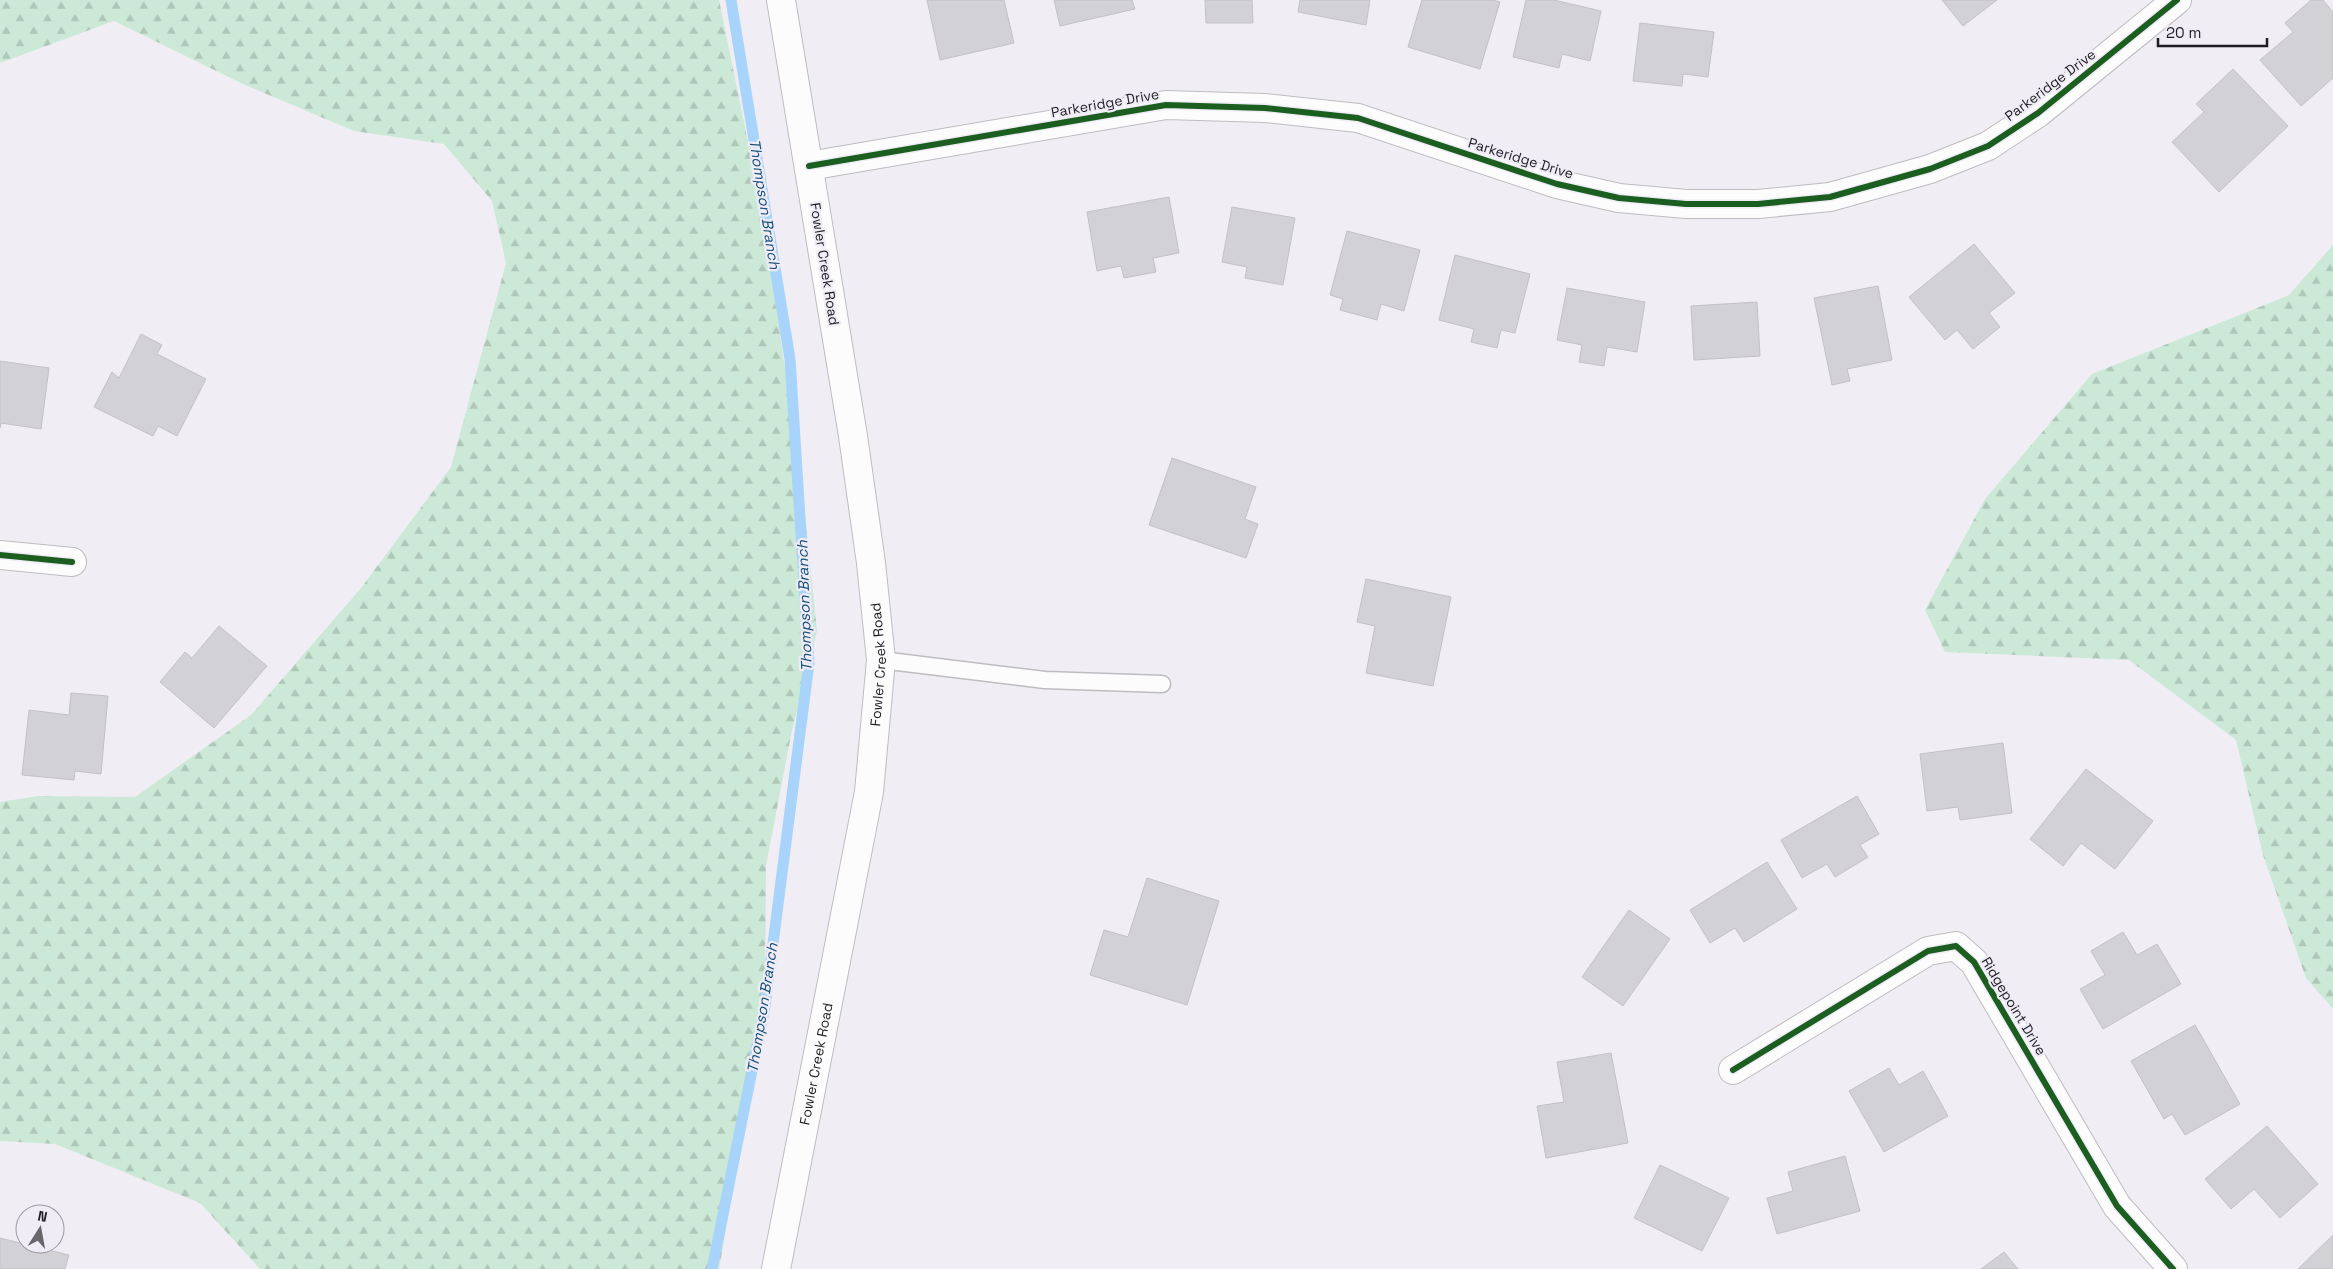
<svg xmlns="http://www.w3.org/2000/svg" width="2333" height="1269" font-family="'Space Grotesk',sans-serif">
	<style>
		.forest { fill: url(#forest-firs) }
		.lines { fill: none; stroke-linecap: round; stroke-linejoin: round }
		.stream { stroke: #a8d3fa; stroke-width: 11 }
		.building { fill: #d2d1d5; stroke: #c3c1c6 }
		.service-casing { stroke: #bdbcc0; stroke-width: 19 }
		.minor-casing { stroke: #bdbcc0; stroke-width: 30 }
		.secondary-casing { stroke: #bdbcc0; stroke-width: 30 }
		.service { stroke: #fdfcfd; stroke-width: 16 }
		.minor { stroke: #fdfcfd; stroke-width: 28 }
		.secondary { stroke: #fdfcfd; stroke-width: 28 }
		.cycleway-casing { stroke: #efecf6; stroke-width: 9 }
		.cycleway { stroke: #1b5e20; stroke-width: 6 }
		.labels { text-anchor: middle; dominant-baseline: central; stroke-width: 4.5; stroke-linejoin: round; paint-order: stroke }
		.street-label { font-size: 14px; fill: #1e1d21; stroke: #efecf6 }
		.water-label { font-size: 15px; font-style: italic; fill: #134e79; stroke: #efecf6 }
	</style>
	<defs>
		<pattern id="forest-firs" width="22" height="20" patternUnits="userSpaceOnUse" patternTransform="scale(1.25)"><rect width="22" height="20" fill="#cce9d7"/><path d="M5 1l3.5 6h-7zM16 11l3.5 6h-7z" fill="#afc7b8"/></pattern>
	</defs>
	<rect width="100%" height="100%" fill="#f0eef4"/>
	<!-- forest -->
	<path class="forest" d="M 0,0 L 719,0 L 761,205 L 802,484 L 817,631 L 791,735 L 766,866 L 765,1006 L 719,1269 L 260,1269 L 200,1203 L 55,1144 L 0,1141 L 0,802 L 38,796 L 135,797 L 251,715 L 361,588 L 451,467 L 506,263 L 492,201 L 444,144 L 354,131 L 243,84 L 114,21 L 0,63 Z
		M 2333,245 L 2333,1009 L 2306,978 L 2263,855 L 2236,740 L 2129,660 L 1945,652 L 1925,610 L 1985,499 L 2092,374 L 2289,295 Z"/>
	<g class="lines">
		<!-- stream -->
		<path class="stream" d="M 712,1269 L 765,1006 L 809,663 L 790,359 L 731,0"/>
	</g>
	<!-- building -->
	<path class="building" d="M 927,0 L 1004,0 L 1014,43 L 940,60 Z
		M 1054,0 L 1132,0 L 1135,9 L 1060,26 Z
		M 1205,0 L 1252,0 L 1253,23 L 1206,23 Z
		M 1300,0 L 1370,0 L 1366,25 L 1298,12 Z
		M 1422,0 L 1493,0 L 1500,2 L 1480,69 L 1408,47 Z
		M 1526,0 L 1554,0 L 1601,11 L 1590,61 L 1562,54 L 1559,68 L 1513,57 Z
		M 1942,0 L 1997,0 L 1963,26 Z
		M 2311,0 L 2323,0 L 2333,12 L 2333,78 L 2301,106 L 2260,60 L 2293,32 L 2285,23 Z
		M 1640,23 L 1714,32 L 1708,77 L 1683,74 L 1682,86 L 1633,81 Z
		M 2233,69 L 2288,126 L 2219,192 L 2172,142 L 2204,112 L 2196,104 Z
		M 1169,197 L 1179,253 L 1153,258 L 1156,272 L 1124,278 L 1121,266 L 1097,271 L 1087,212 Z
		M 1232,207 L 1295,218 L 1283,285 L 1245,278 L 1247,267 L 1222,262 Z
		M 1347,231 L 1420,250 L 1404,311 L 1381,304 L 1377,320 L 1340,310 L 1343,299 L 1330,295 Z
		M 1974,244 L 2015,293 L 1989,313 L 2000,327 L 1973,349 L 1957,330 L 1945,340 L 1909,297 Z
		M 1455,255 L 1530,274 L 1515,333 L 1501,330 L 1497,348 L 1471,342 L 1474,329 L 1439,320 Z
		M 1878,286 L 1892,360 L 1847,369 L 1850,381 L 1832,385 L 1814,298 Z
		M 1567,288 L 1645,302 L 1637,352 L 1607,347 L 1604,366 L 1579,362 L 1582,345 L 1557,340 Z
		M 1757,302 L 1760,356 L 1694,360 L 1691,306 Z
		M 141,334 L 162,345 L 157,354 L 206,379 L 177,436 L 158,426 L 153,436 L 94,407 L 112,372 L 119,378 Z
		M 0,361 L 49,368 L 41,429 L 1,423 L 0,428 Z
		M 1172,458 L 1256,487 L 1245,519 L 1258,524 L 1246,558 L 1149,525 Z
		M 1366,579 L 1451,597 L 1433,686 L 1366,673 L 1375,626 L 1357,622 Z
		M 219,626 L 267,666 L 214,728 L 160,682 L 185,652 L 192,658 Z
		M 71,693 L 108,696 L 101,774 L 75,771 L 74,780 L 22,775 L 29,710 L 69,715 Z
		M 2003,743 L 2012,813 L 1960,820 L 1958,807 L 1927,811 L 1920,754 Z
		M 2086,769 L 2153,821 L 2115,869 L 2081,843 L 2063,866 L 2030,839 Z
		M 1857,796 L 1879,834 L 1860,845 L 1868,857 L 1835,877 L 1827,864 L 1802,878 L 1781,840 Z
		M 1767,862 L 1797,909 L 1744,942 L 1735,928 L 1710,943 L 1690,910 Z
		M 1147,878 L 1219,901 L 1187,1005 L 1090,975 L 1104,930 L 1128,937 Z
		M 1629,910 L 1670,939 L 1623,1006 L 1582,977 Z
		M 2123,932 L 2137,955 L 2157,944 L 2181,984 L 2103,1029 L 2080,989 L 2105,975 L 2091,951 Z
		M 2195,1025 L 2240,1104 L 2185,1135 L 2172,1114 L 2164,1119 L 2131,1061 Z
		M 1611,1053 L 1628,1143 L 1546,1158 L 1537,1106 L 1564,1102 L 1557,1062 Z
		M 1889,1068 L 1899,1085 L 1923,1071 L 1948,1116 L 1884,1152 L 1849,1091 Z
		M 2267,1126 L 2318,1184 L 2280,1218 L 2254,1189 L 2231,1209 L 2205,1179 Z
		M 1845,1156 L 1860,1211 L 1777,1234 L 1767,1198 L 1793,1191 L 1788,1172 Z
		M 1660,1165 L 1729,1198 L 1702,1251 L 1634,1218 Z
		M 2333,1235 L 2333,1269 L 2298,1269 Z
		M 0,1238 L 69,1255 L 65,1269 L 0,1269 Z
		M 2004,1252 L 2018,1269 L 1981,1269 Z"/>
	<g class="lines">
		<defs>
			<path id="service" d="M 881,660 L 1045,680 L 1162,684"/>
			<path id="minor" d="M 809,166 L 1166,105 L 1265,108 L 1358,118 L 1557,184 L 1619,198 L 1686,204 L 1758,204 L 1830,197 L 1930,169 L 1988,146 L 2038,113 L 2177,0
				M 0,555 L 72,562
				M 1733,1070 L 1928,951 L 1956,946 L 1974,962 L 2117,1206 L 2173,1269"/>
			<g id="secondary">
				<path id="s1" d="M 776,1269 L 869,792 L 881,660 L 871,563 L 853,436 L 781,0"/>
			</g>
		</defs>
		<!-- service casing -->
		<use href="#service" class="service-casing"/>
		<!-- minor casing -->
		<use href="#minor" class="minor-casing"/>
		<!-- secondary casing -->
		<use href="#secondary" class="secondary-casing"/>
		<!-- service -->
		<use href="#service" class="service"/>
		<!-- minor -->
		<use href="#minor" class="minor"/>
		<!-- secondary -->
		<use href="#secondary" class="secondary"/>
		<defs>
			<path id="cycleway" d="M 809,166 L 1166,105 L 1265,108 L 1358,118 L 1557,184 L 1619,198 L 1686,204 L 1758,204 L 1830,197 L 1930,169 L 1988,146 L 2038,113 L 2177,0
				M 0,555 L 72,562
				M 1733,1070 L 1928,951 L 1956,946 L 1974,962 L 2117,1206 L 2173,1269"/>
		</defs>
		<!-- cycleway casing -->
		<use href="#cycleway" class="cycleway-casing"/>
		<!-- cycleway -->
		<use href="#cycleway" class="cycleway"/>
	</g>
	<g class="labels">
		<!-- street labels -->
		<g class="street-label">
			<text transform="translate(2050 85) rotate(-37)">Parkeridge Drive</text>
			<text transform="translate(1105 103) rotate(-10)">Parkeridge Drive</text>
			<text transform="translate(1521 158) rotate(17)">Parkeridge Drive</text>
			<text transform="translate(825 264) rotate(81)">Fowler Creek Road</text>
			<text stroke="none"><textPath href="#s1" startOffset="614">Fowler Creek Road</textPath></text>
			<text transform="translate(2014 1006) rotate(59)">Ridgepoint Drive</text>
			<text stroke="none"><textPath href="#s1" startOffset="209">Fowler Creek Road</textPath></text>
		</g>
		<!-- water labels -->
		<g class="water-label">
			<text transform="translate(765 204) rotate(81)">Thompson Branch</text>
			<text transform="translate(804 606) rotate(-92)">Thompson Branch</text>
			<text transform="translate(762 1008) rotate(-81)">Thompson Branch</text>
		</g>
	</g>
	<!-- north arrow -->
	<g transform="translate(40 1229) rotate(11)"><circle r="24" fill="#efecf6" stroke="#9b99a1"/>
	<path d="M0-4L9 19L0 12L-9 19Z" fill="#68666b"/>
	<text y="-8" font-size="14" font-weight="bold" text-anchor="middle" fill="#1e1d21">N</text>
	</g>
	<!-- scale -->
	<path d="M2158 38v8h109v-8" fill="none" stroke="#1e1d21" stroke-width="2.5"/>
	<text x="2166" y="38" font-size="15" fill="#1e1d21" stroke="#efecf6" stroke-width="4" paint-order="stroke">20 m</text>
</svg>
